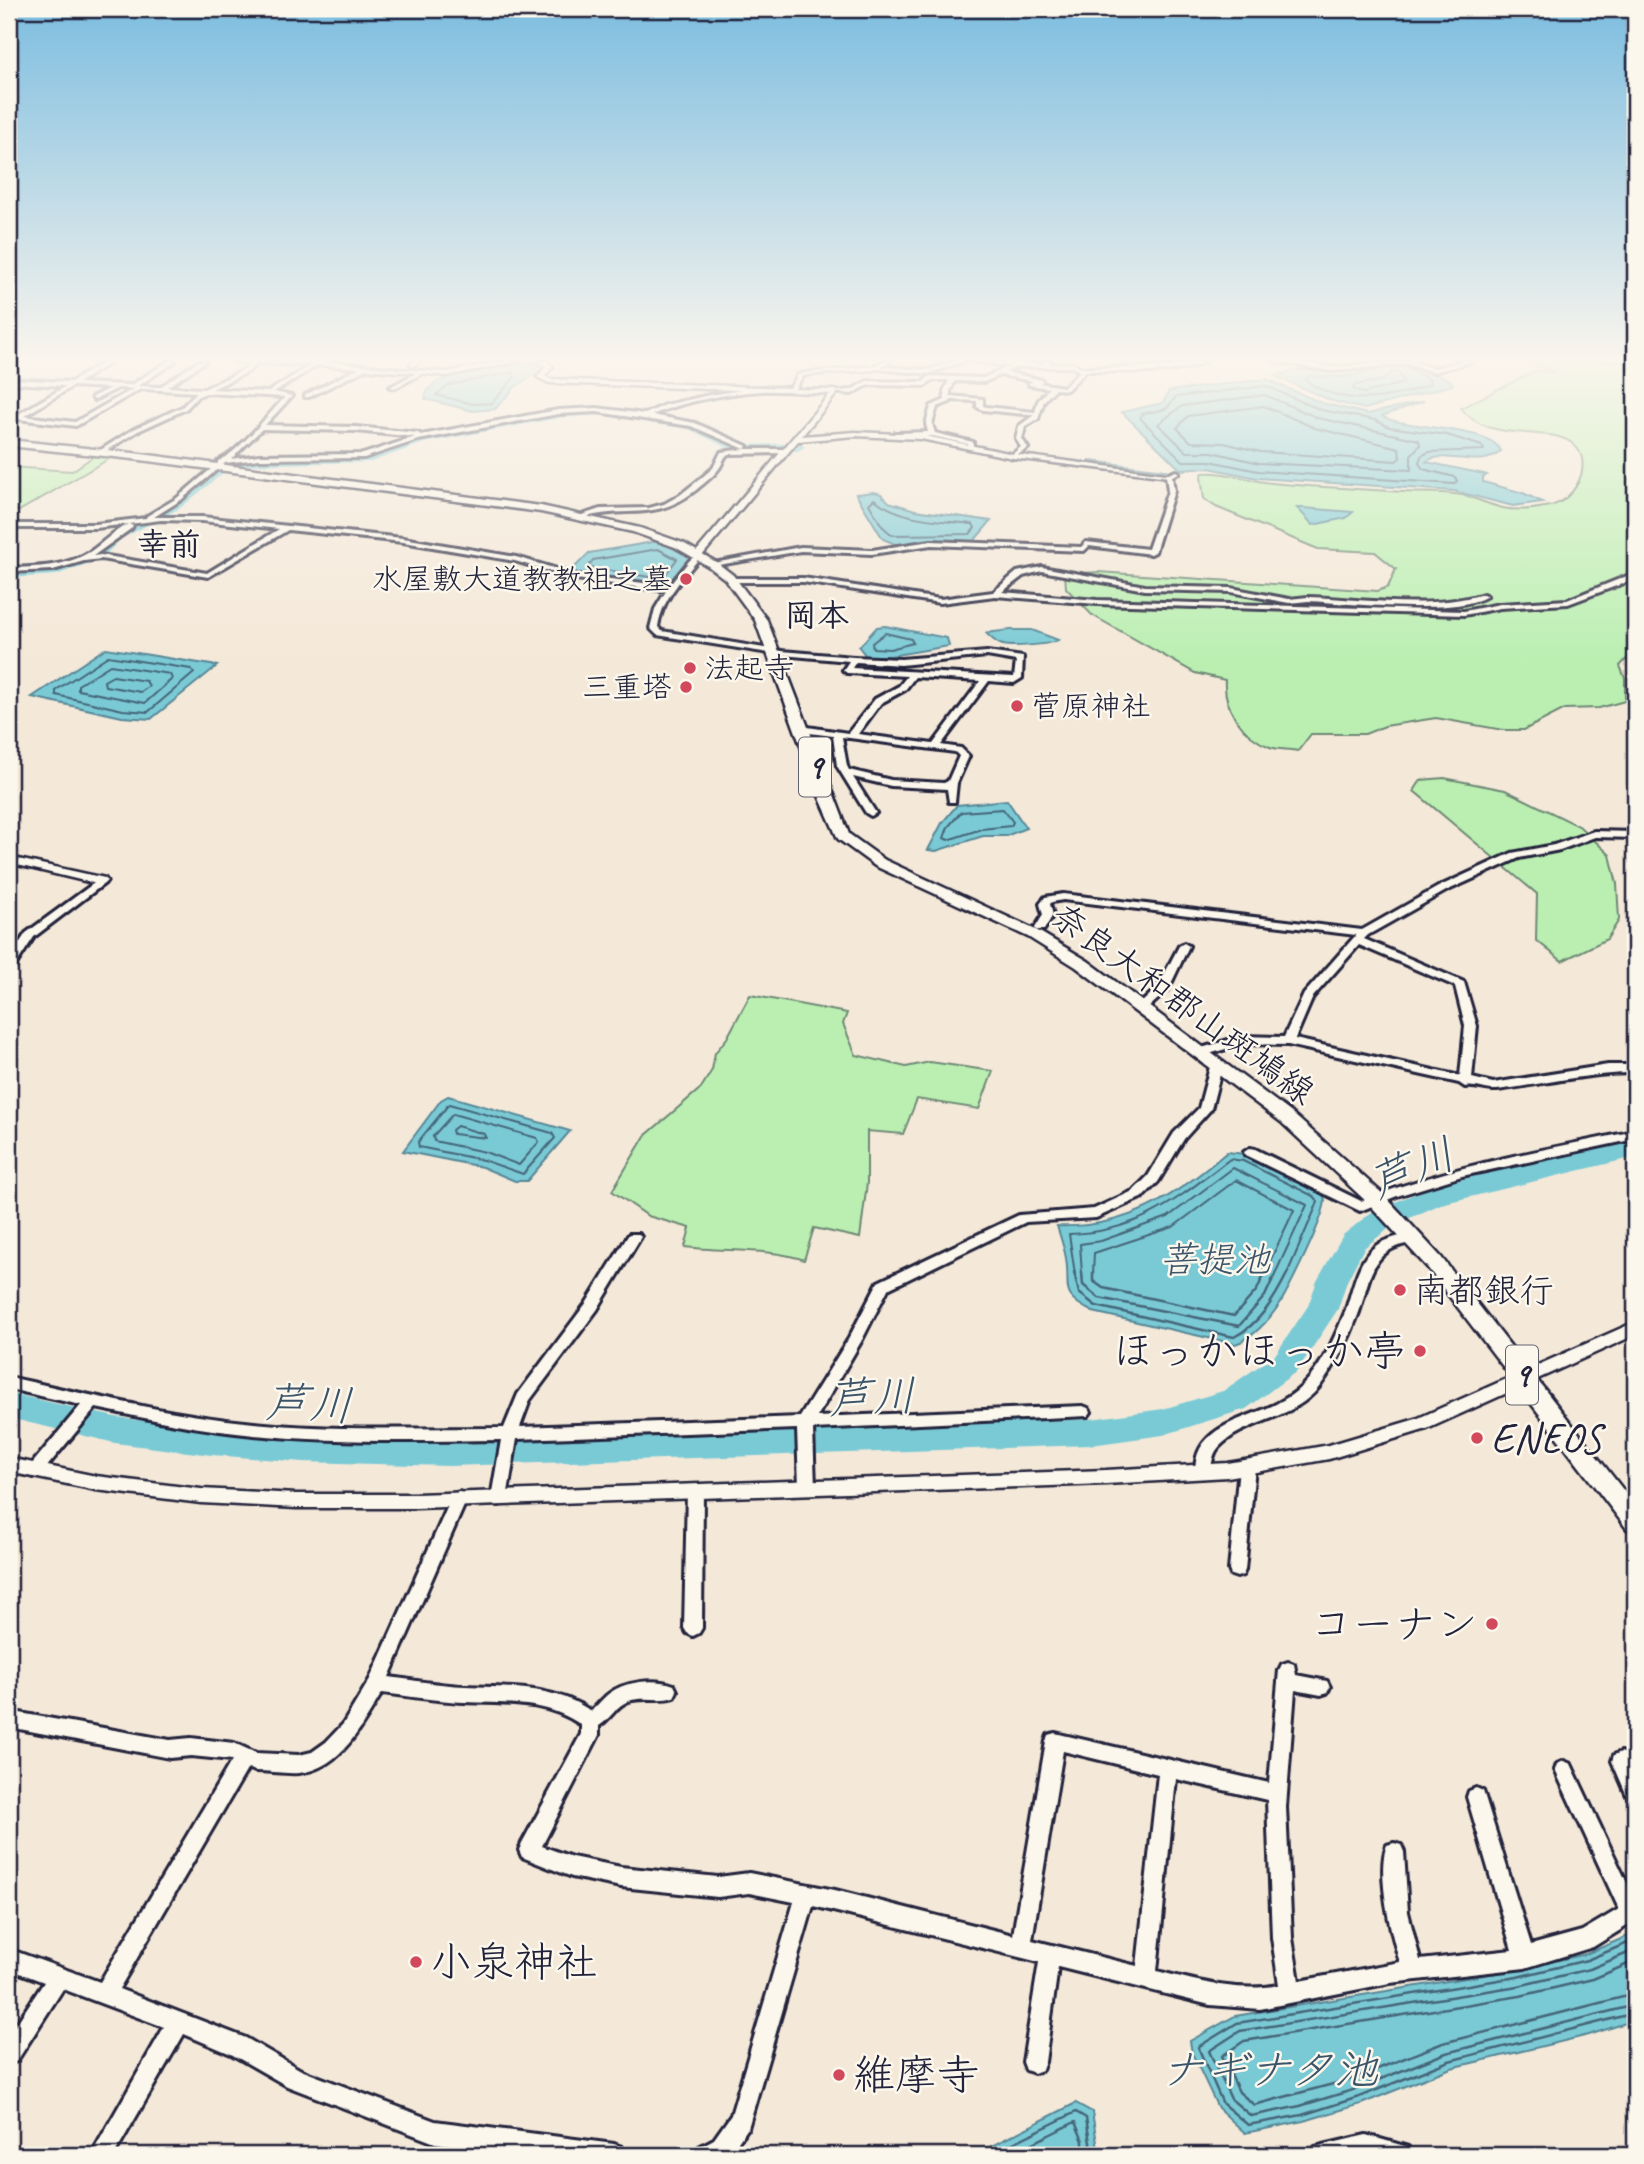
<svg xmlns="http://www.w3.org/2000/svg" width="1644" height="2164" font-family="Caveat,'Klee One',sans-serif">
	<style>
		.green { fill: #baefb1; stroke: #6e8876; stroke-width: 2 }
		.water { fill: #7acad5; stroke: #578797; stroke-width: 2 }
		.lines { fill: none; stroke-linecap: round; stroke-linejoin: round }
		.shore-far1 { stroke: #456579; stroke-width: 2 }
		.shore { stroke: #456579; stroke-width: 2.5 }
		.stream { stroke: #578797; stroke-width: 2.5 }
		.river { fill: #7acad5; fill-rule: evenodd }
		.minor-casing { stroke: #22223b; stroke-width: 6 }
		.tertiary-casing { stroke: #22223b; stroke-width: 5 }
		.primary-casing { stroke: #22223b; stroke-width: 5 }
		.minor { fill: #fbf7ec; fill-rule: evenodd }
		.tertiary { fill: #fbf7ec; fill-rule: evenodd }
		.primary { fill: #fbf7ec; fill-rule: evenodd }
		.poi-dot { fill: #d1495b; stroke: #fbf7ec; stroke-width: 2.5 }
		.labels { text-anchor: middle; dominant-baseline: central; stroke-width: 5; stroke-linejoin: round; paint-order: stroke }
		.far-poi-label { font-size: 30px; fill: #22223b; stroke: #fbf7ec; text-anchor: end }
		.far-neighbourhood-label { font-size: 32px; font-weight: bold; fill: #22223b; stroke: #fbf7ec }
		.shield { fill: #fbf7ec; stroke: #636270; stroke-width: 2 }
		.shield-label { font-size: 33px; font-weight: bold; fill: #22223b }
		.street-label { font-size: 35px; fill: #22223b; stroke: #fbf7ec }
		.poi-label { font-size: 35px; fill: #22223b; stroke: #fbf7ec; text-anchor: start }
		.water-label { font-size: 37px; font-style: italic; fill: #3c5469; stroke: #fbf7ec }
		.near-poi-label { font-size: 42px; fill: #22223b; stroke: #fbf7ec; text-anchor: start }
		.near-water-label { font-size: 44px; font-style: italic; fill: #3c5469; stroke: #fbf7ec }
	</style>
	<rect width="100%" height="100%" fill="#f4e8d8"/>
	<filter id="ink" filterUnits="userSpaceOnUse"><feTurbulence type="fractalNoise" baseFrequency=".0143" numOctaves="2"/><feDisplacementMap in="SourceGraphic" scale="14" xChannelSelector="R" yChannelSelector="G"/><feConvolveMatrix kernelMatrix="1 2 1 2 8 2 1 2 1" color-interpolation-filters="sRGB"/></filter>
	<g filter="url(#ink)">
		<!-- green -->
		<path class="green" d="M 1524,361 L 1635,361 L 1635,650 L 1620,666 L 1625,678 L 1625,701 L 1599,708 L 1565,709 L 1524,730 L 1503,730 L 1436,718 L 1385,726 L 1365,734 L 1311,734 L 1298,751 C 1289,749 1278,750 1270,747 C 1243,737 1223,708 1225,680 L 1195,673 L 1092,615 L 1066,588 L 1065,574 L 1098,572 L 1378,591 L 1388,587 L 1396,569 L 1375,552 L 1318,549 L 1216,507 L 1204,499 L 1201,477 L 1203,473 C 1225,471 1250,481 1272,483 C 1316,487 1360,489 1404,492 C 1423,493 1443,492 1462,495 C 1476,498 1489,505 1503,508 C 1517,511 1536,509 1550,506 C 1572,502 1593,468 1577,448 C 1556,421 1491,448 1461,408 L 1535,371 L 1555,372 Z
			M 97,454 L 114,456 L 19,511 L 9,510 L 9,467 L 72,471 Z
			M 1444,778 L 1505,790 L 1579,826 L 1610,855 L 1617,884 L 1619,920 L 1607,939 L 1562,961 L 1536,940 L 1537,894 L 1414,791 L 1421,780 Z
			M 750,995 L 847,1013 L 843,1024 L 856,1055 L 906,1067 L 930,1062 L 993,1071 L 979,1109 L 917,1099 L 903,1134 L 867,1131 L 867,1183 L 860,1238 L 814,1228 L 804,1260 C 769,1248 723,1252 685,1247 L 690,1228 L 648,1216 L 612,1191 L 645,1136 L 701,1088 L 712,1070 L 715,1053 L 727,1038 Z"/>
		<!-- water -->
		<path class="water" d="M 521,362 L 538,362 L 547,367 L 515,387 L 495,409 L 473,411 L 425,399 C 428,367 501,374 521,362 Z
			M 1399,363 L 1414,365 L 1450,380 L 1453,385 L 1365,409 L 1332,401 L 1275,376 L 1295,370 L 1336,371 Z
			M 1266,379 L 1322,403 L 1368,414 L 1424,401 L 1382,416 C 1404,430 1489,425 1501,451 C 1481,471 1441,448 1426,462 L 1484,474 L 1487,475 L 1483,477 L 1483,482 L 1523,493 L 1542,502 L 1513,506 L 1454,491 L 1257,478 L 1209,468 L 1180,469 L 1122,412 L 1163,403 L 1169,391 Z
			M 874,492 L 881,494 L 889,502 L 915,510 L 991,521 L 974,541 L 931,541 L 900,546 L 883,539 L 856,494 Z
			M 1297,508 L 1303,508 L 1353,512 L 1346,518 L 1313,525 Z
			M 659,541 L 691,557 L 666,586 L 569,573 L 589,553 Z
			M 885,626 L 947,638 L 949,646 L 890,656 L 866,656 L 859,647 L 877,627 Z
			M 1010,630 L 1032,630 L 1058,640 C 1050,645 1009,648 1000,644 C 995,642 990,637 986,633 Z
			M 106,648 L 217,666 L 151,719 L 122,717 L 32,697 Z
			M 1007,800 L 1026,828 L 1006,836 L 983,836 L 936,851 L 928,850 L 942,823 L 957,805 Z
			M 448,1096 L 570,1131 L 527,1181 L 515,1181 L 482,1167 L 403,1151 L 441,1100 Z
			M 1227,1152 L 1245,1154 L 1322,1192 L 1325,1200 C 1324,1219 1290,1287 1279,1305 C 1269,1320 1252,1339 1235,1344 L 1093,1312 C 1058,1295 1071,1289 1066,1258 C 1064,1247 1060,1236 1057,1226 C 1127,1229 1176,1196 1227,1152 Z
			M 1635,1933 L 1635,2020 L 1589,2035 L 1451,2068 L 1361,2104 L 1304,2121 L 1245,2133 L 1218,2108 L 1192,2053 L 1190,2041 L 1235,2016 L 1515,1970 L 1586,1954 Z
			M 1076,2103 L 1092,2112 L 1099,2155 L 974,2155 Z"/>
		<g class="lines">
			<!-- shore-far1 -->
			<path class="shore-far1" d="M 1385,368 L 1347,377 L 1308,376 L 1305,380 C 1344,407 1387,401 1430,384 L 1429,379 L 1405,366
				M 512,372 L 515,377 L 492,403 L 473,404 L 436,395 L 449,385 Z
				M 1392,372 L 1398,372 L 1404,383 L 1364,393 L 1353,389 L 1355,385 L 1383,380 Z
				M 1266,386 L 1321,410 L 1375,420 L 1389,427 L 1447,435 L 1482,446 L 1484,450 L 1429,452 L 1421,456 L 1419,463 L 1423,469 L 1455,477 L 1457,481 L 1454,484 L 1258,471 L 1210,461 L 1183,461 L 1140,418 L 1142,414 L 1166,409 L 1176,397 Z
				M 1265,395 L 1318,418 L 1419,440 L 1420,445 L 1411,455 L 1411,470 L 1259,463 L 1212,452 L 1187,452 L 1158,424 L 1182,406 Z
				M 1264,406 L 1315,428 L 1399,448 L 1400,458 L 1396,461 L 1261,452 L 1224,443 L 1191,442 L 1177,428 L 1188,416 Z
				M 874,499 C 902,521 939,520 973,524 L 975,528 L 970,534 L 892,535 L 882,526 L 869,504 Z
				M 658,549 L 677,559 L 662,579 L 588,567 L 593,560 Z
				M 885,633 L 911,639 L 913,643 L 890,649 L 873,648 L 872,643 Z
				M 108,656 L 191,669 L 194,673 L 148,712 L 123,710 L 56,695 L 56,690 Z
				M 110,665 L 170,674 L 172,679 L 145,703 L 78,690 L 78,685 Z
				M 113,676 L 146,681 L 149,686 L 141,692 L 105,686 L 104,681 Z
				M 1003,809 L 1013,822 L 1011,826 L 981,829 L 948,840 L 944,838 L 948,827 L 961,812 Z
				M 449,1104 L 552,1133 L 555,1138 L 523,1174 L 483,1160 L 419,1147 L 418,1142 Z
				M 453,1114 L 537,1138 L 539,1142 L 519,1165 L 485,1152 L 434,1141 L 433,1136 Z
				M 457,1126 L 484,1134 L 486,1138 L 453,1134 L 452,1130 Z
				M 1075,1274 L 1069,1234 C 1140,1232 1176,1200 1230,1159 L 1243,1161 L 1315,1197 L 1318,1202 L 1287,1274
				M 1082,1274 L 1080,1244 L 1101,1241 L 1168,1217 L 1233,1168 L 1307,1205 L 1275,1274
				M 1093,1274 L 1094,1253 L 1173,1227 L 1236,1180 L 1294,1210 L 1264,1274"/>
			<!-- shore -->
			<path class="shore" d="M 1074,1272 L 1079,1293 L 1096,1306 L 1234,1337 C 1260,1324 1275,1298 1288,1272
				M 1082,1272 L 1083,1285 L 1099,1298 L 1239,1326 L 1265,1296 L 1276,1272
				M 1093,1272 L 1093,1281 L 1103,1288 L 1234,1316 L 1257,1290 L 1265,1272
				M 1635,1940 L 1587,1960 L 1517,1977 L 1237,2023 L 1198,2047 L 1223,2104 L 1248,2125 L 1302,2115 L 1359,2097 L 1449,2061 L 1635,2013
				M 1635,1950 L 1590,1969 L 1518,1986 L 1240,2031 L 1209,2051 L 1231,2099 L 1251,2116 L 1300,2106 L 1356,2089 L 1446,2053 L 1635,2005
				M 1635,1961 L 1593,1979 L 1520,1996 L 1244,2041 L 1222,2056 L 1239,2092 L 1254,2105 L 1352,2079 L 1443,2043 L 1635,1994
				M 989,2155 L 1076,2112 L 1086,2118 L 1092,2155
				M 1009,2155 L 1075,2122 L 1083,2141 L 1083,2155"/>
			<!-- stream -->
			<path class="stream" d="M 909,438 L 928,440
				M 798,447 L 803,441 L 862,436
				M 975,450 L 1056,463
				M 1090,461 L 1171,471 L 1197,468"/>
			<!-- river -->
			<path class="river" d="M 600,408 L 605,409 L 605,415 L 565,417 L 424,443 L 371,462 L 239,465 L 228,469 L 180,508 L 121,539 L 101,559 L 56,575 L 9,578 L 9,568 L 54,565 L 89,553 L 111,533 L 170,502 L 218,463 L 232,458 L 369,454 L 421,436 L 565,409 Z
				M 652,416 L 696,423 L 741,445 L 798,443 L 805,447 L 798,451 L 739,453 L 688,429 L 647,423 L 647,417 Z
				M 1635,1139 L 1635,1157 L 1441,1204 L 1392,1226 L 1364,1248 L 1347,1281 L 1338,1309 L 1297,1371 L 1246,1409 L 1163,1435 L 1091,1445 L 449,1466 L 303,1462 L 212,1455 L 115,1443 L 9,1418 L 9,1393 L 115,1417 L 212,1429 L 303,1436 L 449,1440 L 1091,1419 L 1163,1409 L 1223,1391 L 1275,1355 L 1308,1306 L 1317,1281 L 1343,1235 L 1372,1212 L 1433,1186 Z"/>
			<defs>
				<path id="minor" d="M 105,361 L 113,361 L 78,383 L 131,385 L 169,361 L 176,361 L 138,386 L 160,387 L 199,361 L 206,361 L 167,387 L 204,389 L 244,370 L 251,363 L 234,361 L 324,361 L 398,369 L 400,372 L 366,369 L 309,397 L 305,397 L 305,395 L 359,368 L 318,365 L 274,392 L 292,396 L 265,425 L 356,427 L 418,433 L 421,435 L 558,410 L 597,408 L 645,414 L 665,405 L 710,395 L 761,387 L 790,388 L 798,375 L 809,372 L 809,374 L 802,377 L 794,391 C 783,392 772,390 761,391 C 729,393 681,402 652,415 L 695,423 L 747,446 L 745,449 L 785,449 L 788,451 L 785,453 L 728,454 C 723,458 723,462 720,467 C 714,476 704,483 696,490 C 654,523 627,505 582,518 L 579,516 L 600,509 L 649,508 L 664,504 L 680,495 L 700,479 L 713,468 L 721,452 L 745,449 L 691,426 L 597,412 L 558,414 L 418,440 L 364,458 L 259,459 L 225,463 L 181,500 L 154,517 L 202,517 L 403,538 L 516,557 L 577,575 L 669,586 L 689,561 L 698,553 L 702,555 C 684,577 662,598 658,627 L 662,631 L 782,651 L 854,657 L 901,659 L 987,652 L 1023,657 L 1022,678 L 1014,683 L 989,681 L 941,745 L 961,748 L 969,756 L 957,783 L 955,802 L 949,802 L 947,789 L 891,786 L 853,777 L 876,813 L 871,816 L 866,813 L 837,766 L 833,736 L 801,732 L 797,729 L 801,726 L 848,733 L 875,699 L 899,686 L 907,676 L 847,673 L 843,670 L 849,661 L 782,655 L 657,635 L 650,628 L 655,609 L 666,591 L 576,579 L 515,561 L 403,542 L 288,530 L 208,577 L 101,559 L 84,561 L 53,570 L 9,572 L 9,568 C 38,567 66,567 91,551 C 104,542 114,531 128,524 L 96,528 L 9,528 L 9,524 L 96,524 L 146,518 L 147,516 L 177,498 L 218,463 L 218,461 C 238,453 269,414 285,397 L 206,393 L 198,396 L 186,409 L 138,431 L 101,454 L 98,452 L 99,451 L 134,429 L 182,407 L 197,392 L 141,389 L 76,426 L 9,418 L 9,414 L 17,415 L 66,386 L 9,383 L 9,379 L 71,382 ZM 257,363 L 311,365 L 268,392 L 212,389 L 248,372 ZM 73,386 L 110,388 L 92,397 L 94,400 L 118,388 L 133,389 L 75,422 L 24,416 ZM 262,429 L 356,431 L 415,437 L 363,454 L 259,455 L 231,459 ZM 161,520 L 202,521 L 279,529 L 207,573 L 101,555 L 93,556 L 132,528 L 133,526 L 129,524 ZM 987,656 L 1016,661 L 1014,677 L 852,668 L 856,662 L 901,665 ZM 915,677 L 980,681 L 933,744 L 858,734 L 881,703 L 905,690 ZM 842,737 L 955,752 L 959,756 L 948,781 L 944,783 L 891,780 L 849,770 L 847,766 Z
					M 413,361 L 420,361 L 413,366 L 410,364 Z
					M 955,361 L 965,361 L 928,374 L 871,368 L 874,366 L 928,370 Z
					M 972,361 L 1044,364 L 1044,361 L 1050,361 L 1050,364 L 1073,363 L 1081,368 L 1161,367 L 1207,361 C 1170,378 1125,370 1086,371 L 1067,390 L 1055,389 L 1044,401 L 1038,419 L 1025,427 L 1022,439 L 1028,448 L 1013,458 L 1010,456 L 1011,455 L 1021,447 L 1016,439 L 1019,426 L 1034,415 L 983,410 L 977,407 L 977,401 L 951,400 L 950,402 L 937,407 L 932,424 L 935,433 L 973,442 L 973,448 L 969,448 L 968,444 L 932,436 L 893,436 L 895,433 L 928,432 L 926,424 L 931,406 L 945,400 L 944,391 L 949,380 L 932,380 L 925,386 L 868,385 L 852,394 L 832,392 L 851,390 L 867,381 L 923,382 L 930,376 L 983,378 L 1010,366 ZM 1018,367 L 1072,367 L 1080,371 L 1064,387 L 1039,383 L 1042,382 L 1042,380 L 1005,372 ZM 1000,375 L 1033,381 L 1029,383 L 1029,385 L 1049,388 L 1038,401 L 1035,412 L 986,407 L 983,406 L 983,399 L 950,396 L 950,391 L 955,381 L 984,382 Z
					M 1272,361 L 1290,361 L 1332,367 L 1411,361 L 1433,368 L 1463,361 L 1475,361 L 1433,372 L 1407,364 L 1332,371 Z
					M 418,372 L 423,373 L 395,388 L 390,387 Z
					M 1176,471 L 1179,473 L 1172,476 L 1174,491 L 1155,552 L 1151,554 L 1089,546 L 1084,551 L 931,545 L 872,554 L 801,551 L 712,566 L 708,564 L 801,547 L 872,550 L 931,541 L 1081,547 L 1086,542 L 1148,549 L 1168,491 L 1166,475 Z
					M 1042,567 L 1145,586 L 1231,588 L 1289,599 L 1308,597 C 1363,599 1431,610 1483,594 L 1487,596 C 1456,616 1349,603 1308,601 L 1289,603 L 1231,592 L 1145,590 L 1042,571 L 1023,576 L 1002,592 L 1097,600 L 1464,611 L 1500,604 L 1567,600 L 1632,574 L 1635,574 L 1635,579 L 1568,604 L 1500,608 L 1464,615 L 1097,604 L 995,596 L 940,603 L 803,582 L 731,582 L 727,580 L 731,578 L 803,578 L 940,599 L 993,592 L 1017,572 Z
					M 1594,831 L 1635,832 L 1635,838 L 1595,837 L 1560,850 L 1519,858 L 1446,891 L 1368,935 L 1364,939 L 1464,982 L 1477,1026 L 1472,1078 L 1493,1083 L 1608,1065 L 1635,1065 L 1635,1073 C 1588,1073 1544,1084 1497,1090 C 1486,1091 1476,1085 1465,1087 L 1459,1083 L 1288,1045 L 1243,1044 L 1202,1056 L 1198,1055 L 1196,1052 L 1198,1049 L 1242,1036 L 1284,1037 L 1304,994 L 1356,935 L 1063,900 L 1052,902 L 1050,904 L 1053,915 L 1044,930 L 1036,930 L 1035,928 L 1043,915 L 1040,904 L 1045,897 L 1063,894 L 1362,930 L 1438,887 L 1512,853 L 1554,845 ZM 1359,945 L 1455,986 L 1465,1026 L 1460,1076 L 1295,1039 L 1313,997 Z
					M 101,878 L 106,881 L 105,883 L 34,937 L 13,969 L 9,970 L 9,959 L 26,933 Z
					M 1184,943 L 1189,946 L 1168,990 L 1147,1009 L 1139,1009 L 1137,1007 L 1139,1005 L 1157,988 L 1179,946 Z
					M 1217,1059 L 1223,1063 L 1211,1109 L 1184,1139 L 1158,1182 L 1143,1197 L 1096,1218 L 1026,1222 L 888,1289 L 862,1340 L 817,1417 L 1083,1406 L 1088,1408 L 1091,1412 L 1088,1416 L 813,1429 L 815,1487 L 813,1492 L 807,1493 L 801,1492 L 799,1487 L 797,1429 L 517,1439 L 507,1498 L 505,1503 L 499,1505 L 493,1503 L 491,1498 L 501,1440 C 419,1441 336,1443 254,1435 C 201,1430 148,1419 96,1408 L 40,1475 L 34,1477 L 28,1475 L 26,1471 L 81,1405 L 9,1389 L 9,1377 C 90,1395 171,1415 254,1423 C 337,1431 421,1428 504,1428 L 518,1394 L 587,1302 L 629,1234 L 639,1234 L 641,1237 L 597,1310 L 530,1400 L 520,1427 L 800,1417 L 849,1338 L 878,1282 L 1019,1215 L 1094,1209 L 1133,1191 L 1148,1176 L 1174,1133 L 1199,1108 L 1211,1063 Z
					M 1635,1131 L 1635,1139 L 1462,1176 L 1397,1196 L 1360,1211 L 1245,1155 L 1244,1152 L 1250,1148 L 1255,1149 L 1361,1201 C 1449,1166 1542,1150 1635,1131 Z
					M 1413,1233 L 1418,1235 L 1420,1238 L 1418,1241 C 1408,1244 1396,1245 1387,1252 C 1368,1265 1366,1295 1358,1315 C 1349,1339 1336,1365 1320,1386 C 1293,1421 1246,1419 1219,1447 C 1211,1455 1213,1466 1208,1476 L 1202,1478 L 1196,1476 C 1194,1471 1195,1468 1196,1461 C 1202,1425 1249,1418 1276,1404 C 1285,1399 1294,1394 1302,1386 C 1322,1367 1335,1337 1345,1312 C 1353,1290 1357,1259 1377,1245 C 1387,1238 1401,1236 1413,1233 Z
					M 1247,1461 L 1253,1463 L 1255,1467 L 1245,1570 L 1243,1575 L 1237,1577 L 1231,1575 L 1229,1570 L 1239,1467 L 1241,1463 Z
					M 695,1485 L 701,1486 L 703,1491 L 702,1628 L 699,1633 L 693,1636 L 687,1633 L 684,1628 L 687,1491 L 689,1486 Z
					M 459,1492 L 465,1494 L 467,1499 L 389,1677 C 414,1680 439,1685 465,1686 C 508,1688 554,1685 591,1711 C 597,1706 601,1700 607,1695 C 623,1681 655,1678 674,1685 L 677,1691 L 674,1697 C 660,1702 644,1696 629,1701 C 616,1705 611,1719 599,1726 L 599,1735 L 596,1741 L 542,1846 L 572,1857 L 621,1867 L 718,1877 L 749,1873 L 835,1890 L 1013,1935 L 1046,1741 L 1048,1735 L 1055,1733 L 1269,1783 L 1279,1670 L 1282,1664 L 1288,1662 L 1294,1664 L 1296,1675 L 1327,1681 L 1330,1687 L 1327,1693 L 1321,1695 L 1295,1690 L 1286,1807 L 1292,1938 L 1299,1981 L 1400,1962 C 1391,1935 1376,1871 1387,1845 L 1394,1843 L 1401,1845 L 1404,1852 L 1408,1912 L 1420,1960 L 1512,1950 L 1467,1797 L 1469,1791 L 1476,1788 L 1483,1791 L 1485,1797 L 1531,1945 L 1582,1931 L 1619,1909 L 1555,1770 L 1557,1764 L 1564,1761 L 1571,1764 L 1635,1900 L 1635,1921 L 1593,1947 L 1525,1968 L 1390,1983 L 1260,2009 L 1210,2005 L 1058,1967 L 1045,2062 L 1042,2070 L 1034,2073 L 1026,2070 L 1023,2062 L 1039,1962 L 813,1906 L 748,2128 L 729,2155 L 696,2155 L 699,2147 L 714,2139 L 731,2115 L 794,1902 L 749,1893 L 718,1897 L 621,1887 L 572,1877 L 522,1857 L 519,1850 L 522,1843 L 581,1734 L 581,1725 C 546,1700 505,1704 464,1702 C 436,1701 409,1696 382,1693 C 362,1725 342,1768 299,1773 C 285,1774 269,1771 255,1771 L 248,1768 L 119,1989 L 246,2038 L 301,2070 L 435,2121 L 614,2144 L 622,2147 L 625,2155 L 530,2155 L 435,2143 L 287,2086 L 231,2054 L 184,2034 L 114,2155 L 91,2155 L 164,2027 L 63,1989 L 17,2061 L 9,2064 L 9,2035 L 44,1982 L 9,1969 L 9,1949 L 100,1982 L 232,1760 L 191,1756 L 170,1758 L 9,1727 L 9,1711 L 170,1740 L 191,1738 L 234,1743 L 256,1753 L 299,1755 L 312,1752 L 326,1742 L 343,1724 L 370,1679 L 451,1499 L 453,1494 ZM 1063,1751 L 1158,1774 L 1137,1966 L 1032,1940 ZM 1176,1779 L 1267,1800 L 1272,1938 L 1279,1985 C 1238,1993 1197,1981 1157,1971 Z
					M 1621,1752 L 1628,1755 L 1635,1772 L 1635,1801 L 1628,1798 L 1612,1761 L 1614,1755 Z
					M 1366,2135 L 1408,2147 L 1411,2155 L 1312,2155 L 1315,2147 Z"/>
				<path id="tertiary" d="M 504,361 L 519,361 L 447,376 L 395,371 L 398,369 L 447,372 Z
					M 538,361 L 546,361 L 553,367 L 544,376 L 550,379 L 761,387 L 764,389 L 761,391 L 549,383 L 537,377 L 546,367 Z
					M 883,361 L 892,361 L 874,370 L 807,375 L 804,373 L 873,366 Z
					M 790,389 L 835,390 L 838,392 L 802,436 L 855,432 L 921,435 L 1013,454 L 1173,475 L 1169,477 L 1013,458 L 921,439 L 855,436 L 798,441 L 701,557 L 695,557 L 695,553 L 830,394 L 792,392 Z
					M 9,857 L 105,878 L 107,881 L 101,885 L 9,863 Z
					M 1635,1322 L 1635,1335 L 1427,1429 L 1329,1459 L 1228,1477 L 1106,1484 L 416,1508 L 296,1508 L 201,1503 L 96,1490 L 9,1472 L 9,1458 L 96,1476 L 201,1489 L 296,1494 L 416,1494 L 1106,1470 L 1228,1463 L 1329,1445 L 1416,1419 Z"/>
				<path id="primary" d="M 9,440 L 133,453 L 541,506 L 640,528 L 683,543 L 716,562 L 733,575 L 767,620 L 849,834 L 885,860 L 1038,931 L 1088,961 L 1293,1114 L 1383,1194 L 1441,1257 L 1635,1505 L 1635,1532 L 1627,1529 L 1427,1267 L 1369,1204 L 1281,1122 L 1076,967 L 1028,937 L 875,866 L 838,839 L 819,796 L 755,620 L 725,579 L 708,566 L 675,547 L 633,532 L 541,512 L 133,459 L 9,446 Z"/>
			</defs>
			<!-- minor casing -->
			<use href="#minor" class="minor-casing"/>
			<!-- tertiary casing -->
			<use href="#tertiary" class="tertiary-casing"/>
			<!-- primary casing -->
			<use href="#primary" class="primary-casing"/>
			<!-- minor -->
			<use href="#minor" class="minor"/>
			<!-- tertiary -->
			<use href="#tertiary" class="tertiary"/>
			<!-- primary -->
			<use href="#primary" class="primary"/>
		</g>
	</g>
	<!-- sky -->
	<linearGradient id="sky" x2="0" y2="1"><stop stop-color="#7cbde0"/><stop offset="0.54" stop-color="#faf5ed"/><stop offset="1" stop-color="#faf5ed" stop-opacity="0"/></linearGradient>
	<rect width="1644" height="664" fill="url(#sky)"/>
	<!-- markers -->
	<g class="poi-dot">
		<circle cx="686" cy="579" r="7"/>
		<circle cx="690" cy="668" r="7"/>
		<circle cx="686" cy="687" r="7"/>
		<circle cx="1017" cy="706" r="7"/>
		<circle cx="1400" cy="1290" r="7"/>
		<circle cx="1420" cy="1351" r="7"/>
		<circle cx="1477" cy="1438" r="7"/>
		<circle cx="1492" cy="1624" r="7"/>
		<circle cx="416" cy="1962" r="7"/>
		<circle cx="839" cy="2075" r="7"/>
	</g>
	<g class="labels">
		<!-- far-poi labels -->
		<g class="far-poi-label">
			<text x="672" y="579">水屋敷大道教教祖之墓</text>
			<text x="704" y="668" text-anchor="start">法起寺</text>
			<text x="672" y="687">三重塔</text>
			<text x="1031" y="706" text-anchor="start">菅原神社</text>
		</g>
		<!-- far-neighbourhood labels -->
		<g class="far-neighbourhood-label">
			<text x="169" y="544">幸前</text>
			<text x="817" y="615">岡本</text>
		</g>
		<!-- shield labels -->
		<g class="shield">
			<rect x="799" y="737.5" width="32" height="59" rx="5"/>
			<rect x="1506" y="1345.5" width="32" height="59" rx="5"/>
		</g>
		<g class="shield-label">
			<text x="815" y="767">9</text>
			<text x="1522" y="1375">9</text>
		</g>
		<!-- street labels -->
		<g class="street-label">
			<text transform="translate(1183 1004) rotate(36)">奈良大和郡山斑鳩線</text>
		</g>
		<!-- poi labels -->
		<g class="poi-label">
			<text x="1414" y="1290">南都銀行</text>
		</g>
		<!-- water labels -->
		<g class="water-label">
			<text x="1215" y="1259">菩提池</text>
		</g>
		<!-- near-poi labels -->
		<g class="near-poi-label">
			<text x="1406" y="1351" text-anchor="end">ほっかほっか亭</text>
			<text x="1491" y="1438">ENEOS</text>
			<text x="1478" y="1624" text-anchor="end">コーナン</text>
			<text x="430" y="1962">小泉神社</text>
			<text x="853" y="2075">維摩寺</text>
		</g>
		<!-- near-water labels -->
		<g class="near-water-label">
			<text transform="translate(1412 1168) rotate(-22)">芦川</text>
			<text transform="translate(872 1397) rotate(-2)">芦川</text>
			<text transform="translate(309 1404) rotate(3)">芦川</text>
			<text x="1269" y="2069">ナギナタ池</text>
		</g>
	</g>
	<!-- margin -->
	<rect width="1644" height="2164" fill="none" stroke="#fbf7ec" stroke-width="35"/>
	<rect x="18" y="18" width="1609" height="2129" fill="none" stroke="#22223b" stroke-width="2.5" filter="url(#ink)"/>
</svg>
